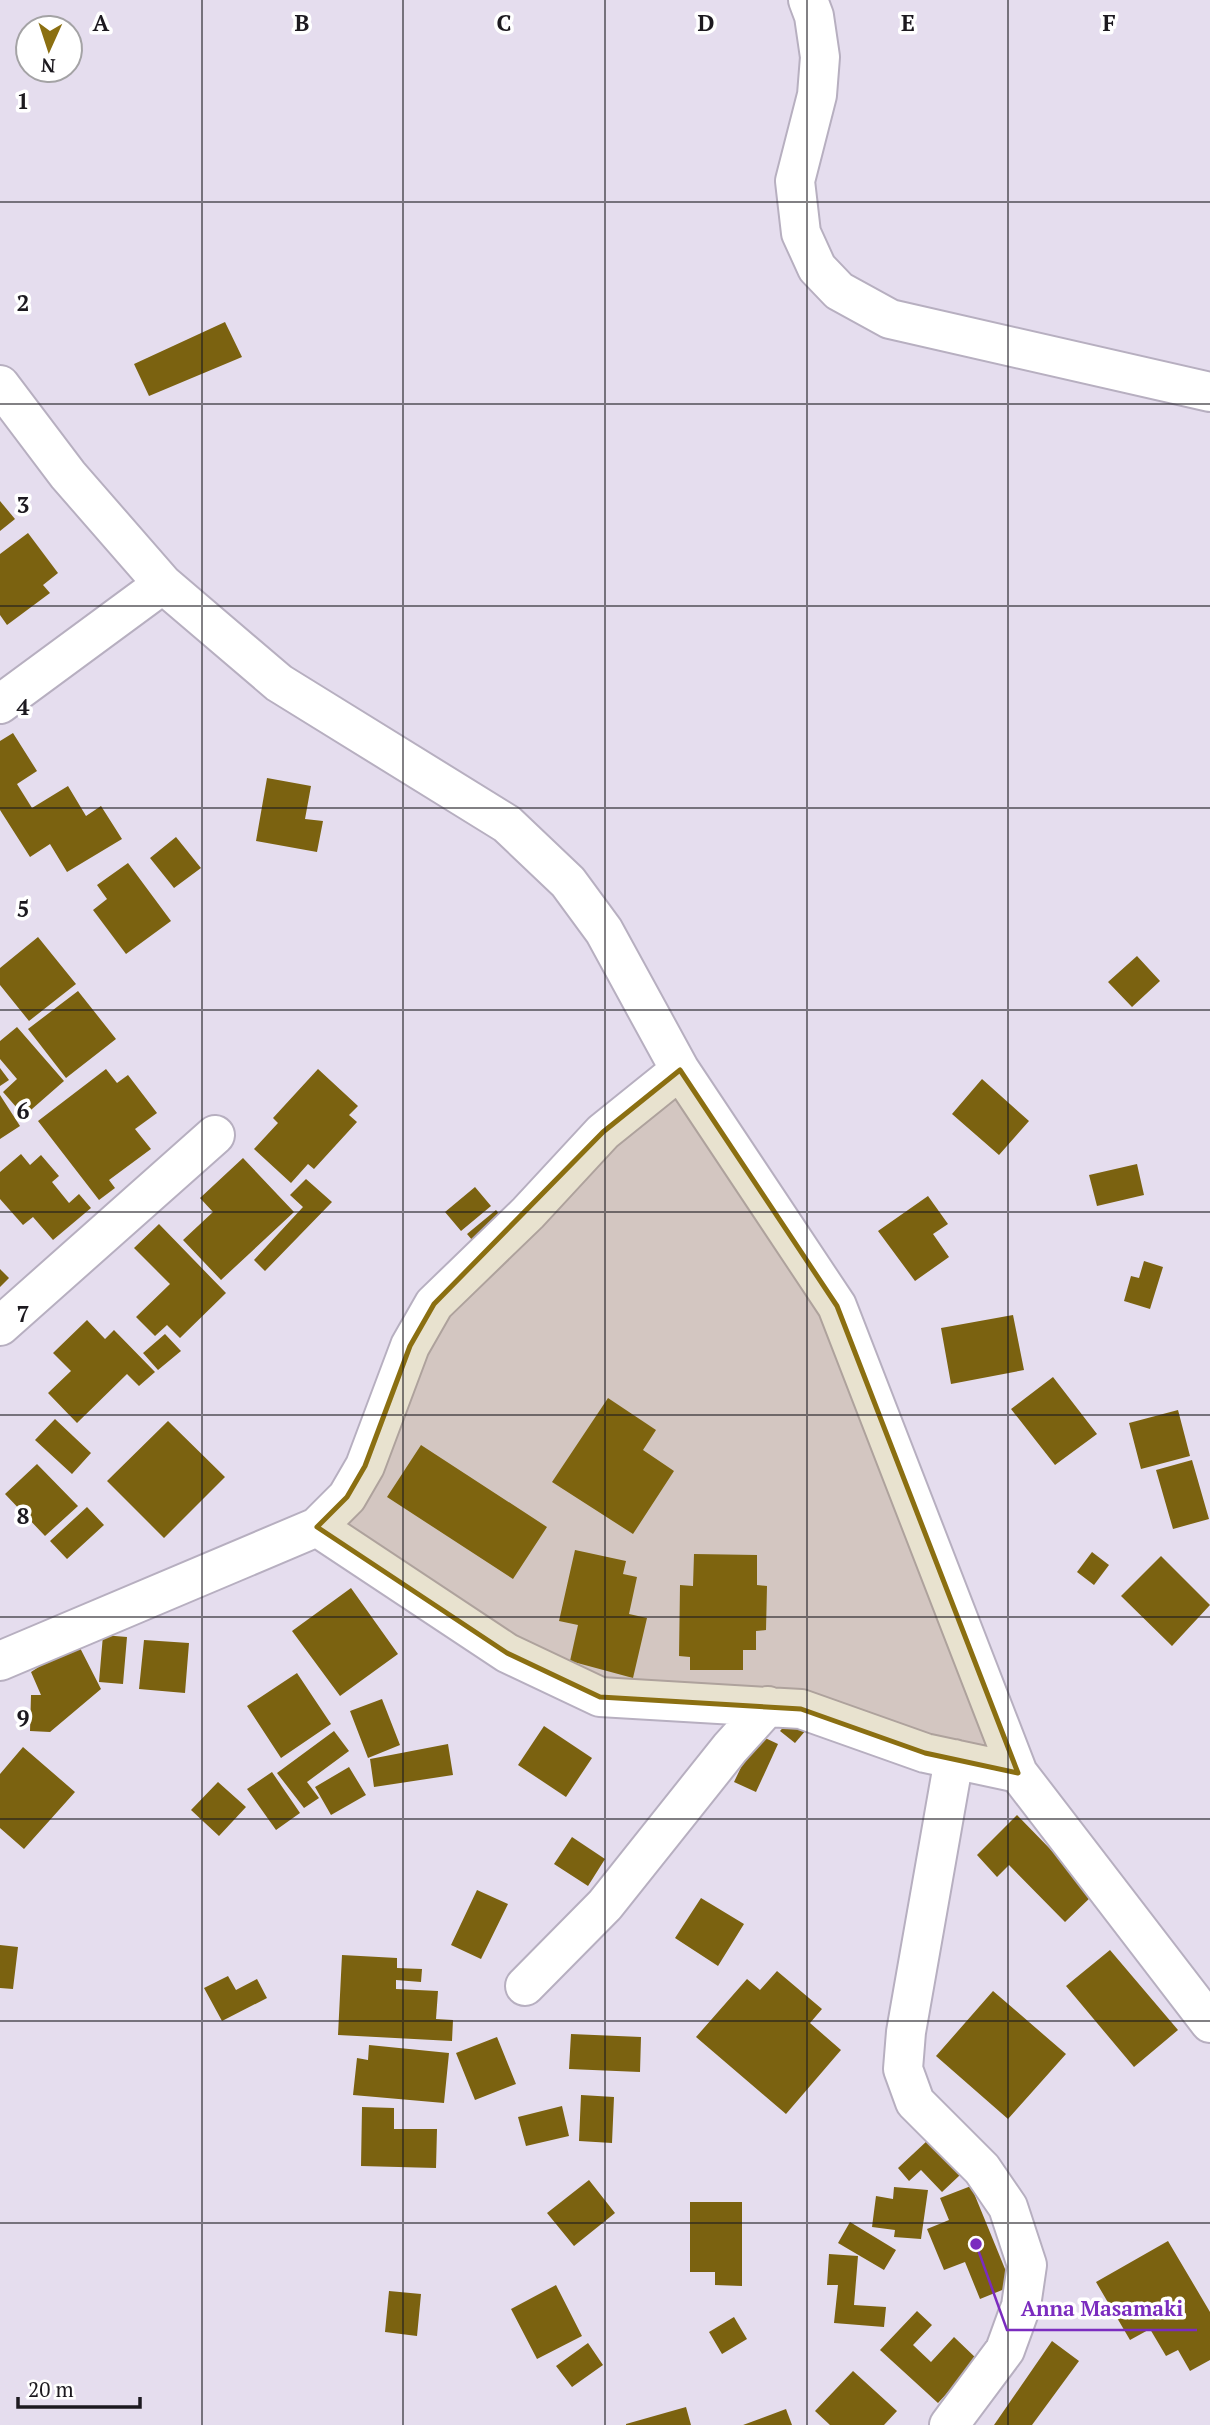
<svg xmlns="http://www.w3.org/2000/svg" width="1210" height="2425" font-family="'PT Serif',serif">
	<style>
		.building { fill: #7b6210 }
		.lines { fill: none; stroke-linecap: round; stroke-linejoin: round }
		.street-casing { stroke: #b7afc0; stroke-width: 42 }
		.street { stroke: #fff; stroke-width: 38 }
		.marked { fill: #8b6f11; fill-opacity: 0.2; stroke: #8b6f11; stroke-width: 5; stroke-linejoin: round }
		.grid { fill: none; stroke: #1c191f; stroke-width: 2; stroke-opacity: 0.55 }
		.grid-label { font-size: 23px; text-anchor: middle; font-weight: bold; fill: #1c191f; stroke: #fff; stroke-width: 7; stroke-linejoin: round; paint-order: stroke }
		.leader { fill: none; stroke: #7b2cbf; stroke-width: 2.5 }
		.callout-dot { fill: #7b2cbf; stroke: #fff; stroke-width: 2.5 }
		.callout-label { font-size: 21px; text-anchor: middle; font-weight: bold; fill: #7b2cbf; stroke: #fff; stroke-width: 7; stroke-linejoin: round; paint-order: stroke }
	</style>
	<rect width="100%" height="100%" fill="#e5ddee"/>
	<!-- building -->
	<path class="building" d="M 225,322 L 242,357 L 149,396 L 134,364 Z
		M 0,501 L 15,519 L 0,531 Z
		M 28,533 L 58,573 L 43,585 L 50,593 L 7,625 L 0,615 L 0,554 Z
		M 13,733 L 37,771 L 17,784 L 32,808 L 68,786 L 86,816 L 101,806 L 122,839 L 67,872 L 50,844 L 30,857 L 0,810 L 0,741 Z
		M 267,778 L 311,786 L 305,819 L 323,821 L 317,852 L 256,841 Z
		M 176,837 L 201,868 L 174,888 L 150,858 Z
		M 128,863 L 171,921 L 126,954 L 93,910 L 107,899 L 97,885 Z
		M 38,937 L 76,984 L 29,1021 L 0,985 L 0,968 Z
		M 1137,956 L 1160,981 L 1132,1007 L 1108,982 Z
		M 78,991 L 116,1039 L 66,1078 L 28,1029 Z
		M 17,1027 L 64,1081 L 24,1116 L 3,1092 L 17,1079 L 0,1059 L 0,1041 Z
		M 0,1068 L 9,1080 L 0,1086 Z
		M 106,1069 L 117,1083 L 128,1075 L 157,1113 L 135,1129 L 151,1149 L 109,1180 L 115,1188 L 99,1200 L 38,1121 Z
		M 318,1069 L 358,1106 L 349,1115 L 357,1122 L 314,1169 L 308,1164 L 291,1183 L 254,1149 L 278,1123 L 273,1118 Z
		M 982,1079 L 1029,1121 L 999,1155 L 952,1114 Z
		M 0,1095 L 20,1126 L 0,1139 Z
		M 21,1154 L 30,1165 L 41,1155 L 59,1176 L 52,1182 L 69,1203 L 79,1194 L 91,1208 L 53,1240 L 33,1217 L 23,1225 L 0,1199 L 0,1172 Z
		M 243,1158 L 294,1212 L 221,1280 L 183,1240 L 213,1212 L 200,1198 Z
		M 1137,1164 L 1144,1195 L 1097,1206 L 1089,1175 Z
		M 306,1179 L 332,1202 L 265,1271 L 254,1260 L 303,1207 L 290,1195 Z
		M 475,1187 L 491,1206 L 461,1231 L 445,1212 Z
		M 928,1196 L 948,1224 L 933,1234 L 949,1257 L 915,1281 L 878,1231 Z
		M 496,1210 L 507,1224 L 478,1247 L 467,1234 Z
		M 159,1224 L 226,1293 L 180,1338 L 167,1325 L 155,1336 L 136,1317 L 170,1284 L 134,1248 Z
		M 1144,1261 L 1163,1267 L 1150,1309 L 1124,1301 L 1131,1276 L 1139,1278 Z
		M 0,1269 L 9,1278 L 0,1287 Z
		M 1013,1315 L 1024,1370 L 951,1384 L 941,1328 Z
		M 87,1320 L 105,1339 L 114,1330 L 155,1372 L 139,1386 L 127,1374 L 77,1423 L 48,1393 L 71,1371 L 53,1353 Z
		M 165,1334 L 181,1351 L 158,1370 L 143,1353 Z
		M 1053,1377 L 1097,1434 L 1055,1465 L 1011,1409 Z
		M 608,1398 L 656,1430 L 643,1450 L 674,1471 L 633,1534 L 552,1482 Z
		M 1178,1410 L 1190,1456 L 1141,1469 L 1129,1423 Z
		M 55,1419 L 91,1453 L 72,1474 L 35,1440 Z
		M 168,1421 L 225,1477 L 164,1538 L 107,1481 Z
		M 421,1445 L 547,1527 L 513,1579 L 387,1497 Z
		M 1192,1460 L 1209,1519 L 1173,1529 L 1156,1470 Z
		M 37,1464 L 78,1506 L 45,1536 L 5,1494 Z
		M 87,1507 L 104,1525 L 67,1559 L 50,1541 Z
		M 575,1550 L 626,1561 L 623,1574 L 637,1577 L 629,1614 L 647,1618 L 633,1678 L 570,1661 L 578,1625 L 559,1621 Z
		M 1092,1552 L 1109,1565 L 1094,1585 L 1077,1572 Z
		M 694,1554 L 757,1555 L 757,1585 L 767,1586 L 766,1630 L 756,1631 L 756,1650 L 743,1650 L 743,1670 L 690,1670 L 690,1657 L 679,1656 L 680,1585 L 693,1586 Z
		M 1161,1556 L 1210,1605 L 1172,1646 L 1121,1596 Z
		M 351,1588 L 398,1654 L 340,1696 L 292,1631 Z
		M 103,1635 L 127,1637 L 123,1684 L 99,1682 Z
		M 144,1640 L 189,1643 L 185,1693 L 139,1689 Z
		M 77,1642 L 101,1689 L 50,1732 L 30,1731 L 31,1695 L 41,1695 L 31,1672 Z
		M 297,1673 L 331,1724 L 281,1758 L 247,1706 Z
		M 382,1699 L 400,1745 L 368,1758 L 350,1711 Z
		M 798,1711 L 812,1723 L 795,1743 L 780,1731 Z
		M 544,1726 L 592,1758 L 566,1797 L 518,1765 Z
		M 334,1731 L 349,1751 L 307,1782 L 319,1798 L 304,1808 L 277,1773 Z
		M 757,1734 L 778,1744 L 756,1792 L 734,1782 Z
		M 448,1744 L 453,1775 L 374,1787 L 370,1759 Z
		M 23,1747 L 75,1792 L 24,1849 L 0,1828 L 0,1774 Z
		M 349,1767 L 366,1795 L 331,1815 L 315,1787 Z
		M 272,1772 L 300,1813 L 276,1830 L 247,1789 Z
		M 218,1782 L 246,1807 L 219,1836 L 191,1810 Z
		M 1017,1815 L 1094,1894 L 1065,1922 L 1009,1865 L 997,1877 L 977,1855 Z
		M 572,1837 L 605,1859 L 588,1886 L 554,1864 Z
		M 477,1890 L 508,1904 L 481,1959 L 451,1945 Z
		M 701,1898 L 744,1924 L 718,1966 L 675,1938 Z
		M 0,1945 L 18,1947 L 13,1989 L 0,1988 Z
		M 1110,1950 L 1178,2030 L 1134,2067 L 1066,1986 Z
		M 342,1955 L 397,1958 L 397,1968 L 422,1969 L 421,1982 L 396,1980 L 396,1989 L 438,1991 L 436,2019 L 453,2020 L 452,2041 L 338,2035 Z
		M 777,1971 L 822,2009 L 810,2023 L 841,2050 L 786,2114 L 696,2037 L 747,1979 L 760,1990 Z
		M 228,1976 L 236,1990 L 257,1979 L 267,1998 L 222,2021 L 204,1988 Z
		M 993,1991 L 1066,2054 L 1008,2119 L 936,2056 Z
		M 571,2034 L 641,2037 L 640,2072 L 569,2069 Z
		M 497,2037 L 516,2084 L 475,2100 L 456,2053 Z
		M 369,2045 L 449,2053 L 444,2103 L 353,2095 L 357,2058 L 368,2060 Z
		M 581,2095 L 614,2097 L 612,2143 L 579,2141 Z
		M 562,2106 L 569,2136 L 526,2146 L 518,2117 Z
		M 362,2107 L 394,2108 L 394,2129 L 437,2129 L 436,2168 L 361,2166 Z
		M 928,2140 L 960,2175 L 942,2192 L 921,2170 L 909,2181 L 898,2168 Z
		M 589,2180 L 615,2213 L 574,2246 L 547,2213 Z
		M 971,2186 L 1012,2286 L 980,2299 L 965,2262 L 944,2270 L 927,2229 L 949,2220 L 940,2198 Z
		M 894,2187 L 928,2190 L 921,2239 L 894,2237 L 895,2230 L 872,2227 L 876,2196 L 893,2199 Z
		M 690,2202 L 742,2202 L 742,2286 L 715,2285 L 715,2272 L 690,2272 Z
		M 850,2222 L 896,2250 L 884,2270 L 838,2243 Z
		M 1168,2241 L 1210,2312 L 1210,2360 L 1190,2371 L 1178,2350 L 1166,2356 L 1150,2329 L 1130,2340 L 1096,2282 Z
		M 829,2254 L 858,2256 L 854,2305 L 886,2307 L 884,2327 L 834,2323 L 838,2285 L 827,2285 Z
		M 556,2285 L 582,2336 L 537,2359 L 511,2309 Z
		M 389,2291 L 421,2294 L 417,2336 L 385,2332 Z
		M 917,2311 L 932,2325 L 913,2345 L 931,2362 L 954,2337 L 978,2360 L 938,2403 L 880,2350 Z
		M 734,2317 L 747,2339 L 722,2354 L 709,2332 Z
		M 1052,2341 L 1079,2361 L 1032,2425 L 994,2425 Z
		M 588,2343 L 603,2365 L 572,2387 L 556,2366 Z
		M 853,2371 L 897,2411 L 884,2425 L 830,2425 L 815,2411 Z
		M 686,2407 L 691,2425 L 626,2425 L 626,2424 Z
		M 786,2409 L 792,2425 L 743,2425 Z"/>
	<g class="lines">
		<defs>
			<path id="street" d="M 808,0 L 814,16 L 820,57 L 817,95 L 795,181 L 801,233 L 817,268 L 839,291 L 890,319 L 1210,392
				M 0,385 L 68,475 L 163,584 L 279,683 L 507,824 L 568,882 L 604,931 L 680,1070 L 837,1306 L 1018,1773 L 1210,2023
				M 0,704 L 163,584
				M 0,1326 L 215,1135
				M 317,1527 L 507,1653 L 600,1697 L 801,1709 L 925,1753 L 1018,1773
				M 0,1661 L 317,1527 L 347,1497 L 365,1466 L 410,1346 L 434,1304 L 528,1213 L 603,1132 L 680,1070
				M 525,1986 L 605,1905 L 730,1748 L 768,1706
				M 949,2425 L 1005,2350 L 1021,2306 L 1027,2265 L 1008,2207 L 982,2169 L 915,2102 L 903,2069 L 906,2032 L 954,1759"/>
		</defs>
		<!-- street casing -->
		<use href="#street" class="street-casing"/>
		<!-- street -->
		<use href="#street" class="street"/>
	</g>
	<!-- marked area -->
	<path class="marked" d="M 680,1070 L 837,1306 L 1018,1773 L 925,1753 L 801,1709 L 600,1697 L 507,1653 L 317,1527 L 347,1497 L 365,1466 L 410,1346 L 434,1304 L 603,1132 Z"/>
	<!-- grid -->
	<path class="grid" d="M 202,0 L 202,2425M 403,0 L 403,2425M 605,0 L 605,2425M 807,0 L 807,2425M 1008,0 L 1008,2425M 0,202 L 1210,202M 0,404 L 1210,404M 0,606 L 1210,606M 0,808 L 1210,808M 0,1010 L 1210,1010M 0,1212 L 1210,1212M 0,1415 L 1210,1415M 0,1617 L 1210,1617M 0,1819 L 1210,1819M 0,2021 L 1210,2021M 0,2223 L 1210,2223"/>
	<g class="grid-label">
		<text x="101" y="31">A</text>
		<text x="302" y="31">B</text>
		<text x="504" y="31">C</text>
		<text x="706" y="31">D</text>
		<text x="908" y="31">E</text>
		<text x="1109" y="31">F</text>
		<text x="23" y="109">1</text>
		<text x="23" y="311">2</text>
		<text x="23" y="513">3</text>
		<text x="23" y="715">4</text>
		<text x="23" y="917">5</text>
		<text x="23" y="1119">6</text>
		<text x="23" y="1322">7</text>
		<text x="23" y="1524">8</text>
		<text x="23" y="1726">9</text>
	</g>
	<!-- callouts -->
	<path class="leader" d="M976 2244L1007 2330H1197"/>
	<circle class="callout-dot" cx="976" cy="2244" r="7"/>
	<g class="callout-label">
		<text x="1102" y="2316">Anna Masamaki</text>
	</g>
	<!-- north arrow -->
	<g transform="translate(49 49) rotate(183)"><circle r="33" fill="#ffffff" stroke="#a4a3a5" stroke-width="2"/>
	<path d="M0-5L12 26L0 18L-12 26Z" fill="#8b6f11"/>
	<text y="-10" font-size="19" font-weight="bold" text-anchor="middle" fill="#1c191f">N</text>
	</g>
	<!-- scale -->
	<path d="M18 2397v10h122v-10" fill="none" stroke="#1c191f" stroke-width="3.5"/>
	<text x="28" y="2397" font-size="21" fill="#1c191f" stroke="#ffffff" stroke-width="5" paint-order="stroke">20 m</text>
</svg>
